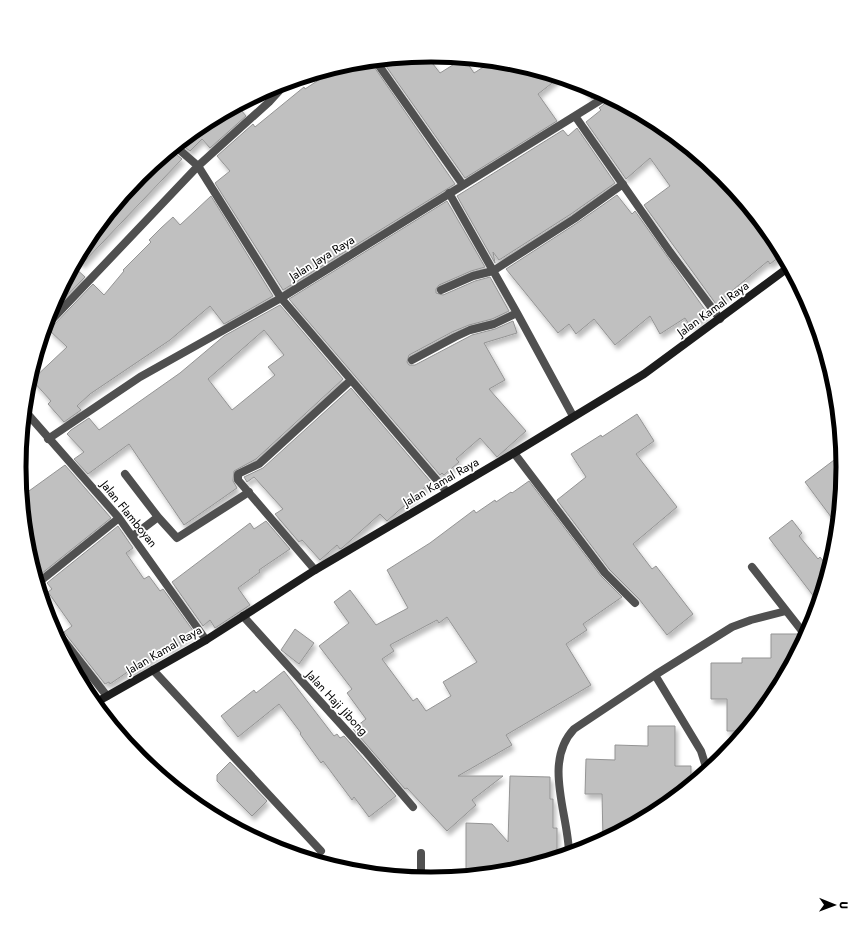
<svg xmlns="http://www.w3.org/2000/svg" width="862" height="933" font-family="Jost,sans-serif">
<defs>
<filter id="shadow"><feDropShadow dx="2.5" dy="4.5" stdDeviation="2" flood-color="#0004"/></filter>
</defs>
<rect width="100%" height="100%" fill="#fff"/>
<path fill="#c0c0c0" stroke="#949494" fill-rule="evenodd" filter="url(#shadow)" d="M 426,55 L 440,73 L 464,58 L 474,73 L 493,61 L 512,62 L 560,77 L 538,94 L 557,121 L 465,178 L 381,59 Z
M 370,61 L 455,184 L 283,290 L 215,183 L 230,171 L 217,156 L 253,124 L 255,127 L 304,87 L 305,89 L 340,66 L 351,62 Z
M 579,83 L 589,86 L 602,93 L 592,99 Z
M 612,98 L 660,124 L 722,175 L 762,223 L 783,254 L 770,264 L 768,261 L 716,304 L 644,205 L 670,186 L 650,158 L 626,179 L 586,122 L 601,110 L 599,108 Z
M 237,105 L 246,116 L 210,148 L 202,139 L 190,151 L 179,143 L 202,124 Z
M 577,128 L 615,183 L 571,214 L 499,260 L 493,252 L 495,263 L 457,196 L 563,130 L 568,136 Z
M 171,150 L 182,159 L 82,264 L 77,259 L 89,237 L 140,175 Z
M 617,195 L 632,214 L 635,211 L 708,314 L 690,326 L 685,318 L 660,334 L 650,316 L 615,345 L 594,319 L 576,334 L 569,324 L 558,333 L 506,269 L 577,223 Z
M 211,196 L 273,296 L 224,324 L 210,306 L 170,340 L 90,394 L 77,406 L 81,410 L 64,422 L 48,404 L 51,401 L 32,380 L 67,347 L 49,330 L 93,284 L 104,295 L 124,271 L 123,270 L 151,242 L 149,240 L 161,228 L 173,217 L 180,225 Z
M 447,201 L 485,267 L 471,271 L 439,285 L 436,289 L 436,293 L 443,295 L 475,281 L 490,277 L 509,311 L 492,319 L 469,325 L 452,332 L 409,355 L 407,362 L 409,365 L 415,365 L 472,335 L 495,329 L 513,321 L 517,333 L 484,343 L 505,380 L 489,389 L 526,431 L 497,457 L 480,438 L 456,459 L 459,462 L 444,475 L 442,473 L 440,475 L 289,299 Z
M 73,266 L 85,277 L 48,315 L 50,309 Z
M 280,305 L 343,379 L 256,459 L 234,471 L 233,481 L 237,488 L 184,525 L 129,444 L 88,474 L 74,459 L 84,452 L 67,434 L 71,430 L 89,418 L 99,430 L 180,373 L 224,336 ZM 264,330 L 284,355 L 268,367 L 275,375 L 232,410 L 208,379 Z
M 351,388 L 431,482 L 387,521 L 380,514 L 342,548 L 340,549 L 337,545 L 320,560 L 302,540 L 299,542 L 275,514 L 283,509 L 254,477 L 247,482 L 244,477 L 263,468 Z
M 637,414 L 654,441 L 636,454 L 677,507 L 633,544 L 652,569 L 656,566 L 693,614 L 667,635 L 639,599 L 609,569 L 557,500 L 586,477 L 571,454 L 601,435 L 602,437 Z
M 842,454 L 843,467 L 837,525 L 805,482 Z
M 65,465 L 111,518 L 41,574 L 31,560 L 27,547 L 22,496 Z
M 529,481 L 601,576 L 622,597 L 583,624 L 587,630 L 566,644 L 591,685 L 506,735 L 512,745 L 458,776 L 503,776 L 472,800 L 476,805 L 447,831 L 407,788 L 405,789 L 353,729 L 366,719 L 347,693 L 352,689 L 319,646 L 349,623 L 334,602 L 350,590 L 376,625 L 408,608 L 387,570 L 430,543 L 474,510 L 476,513 L 495,500 L 496,502 L 511,492 L 512,493 ZM 447,617 L 477,662 L 443,682 L 451,696 L 426,711 L 417,698 L 413,701 L 382,659 L 394,651 L 390,645 L 437,620 L 439,623 Z
M 792,520 L 802,533 L 799,536 L 818,559 L 820,557 L 829,568 L 818,602 L 769,538 Z
M 266,521 L 290,549 L 259,570 L 260,572 L 238,588 L 250,605 L 215,628 L 210,620 L 203,626 L 172,582 L 250,523 L 254,529 Z
M 118,526 L 133,548 L 126,553 L 144,579 L 149,576 L 160,591 L 163,589 L 194,632 L 169,650 L 167,648 L 131,674 L 129,671 L 110,684 L 109,682 L 105,684 L 64,632 L 72,626 L 48,592 L 52,589 L 47,583 Z
M 295,629 L 314,643 L 299,664 L 281,650 Z
M 771,634 L 798,634 L 803,640 L 773,696 L 744,731 L 727,731 L 727,699 L 711,699 L 711,663 L 742,663 L 742,658 L 771,658 Z
M 64,650 L 95,690 L 88,695 Z
M 284,671 L 334,736 L 337,734 L 340,738 L 344,736 L 396,796 L 369,817 L 354,797 L 352,800 L 323,761 L 321,763 L 300,734 L 301,733 L 279,704 L 238,737 L 221,716 L 254,690 L 256,693 Z
M 648,726 L 675,726 L 675,766 L 691,766 L 691,783 L 660,809 L 603,839 L 602,794 L 585,794 L 586,759 L 615,760 L 615,745 L 648,746 Z
M 230,762 L 267,801 L 252,816 L 217,781 L 217,775 Z
M 510,776 L 550,777 L 550,799 L 553,799 L 553,828 L 557,828 L 557,857 L 511,871 L 466,875 L 466,823 L 492,824 L 508,842 Z"/>
<g fill="none" stroke-linecap="round" stroke-linejoin="round">
<path stroke="#505050" stroke-width="8" d="M 375,60 L 463,185
M 575,116 L 670,252 L 720,319
M 175,146 L 198,166 L 269,102 L 288,81
M 449,193 L 517,313 L 573,416
M 441,290 L 473,276 L 493,271 L 574,219 L 623,184
M 44,328 L 198,166 L 281,298 L 447,492
M 412,360 L 455,337 L 470,330 L 494,324 L 517,313
M 25,411 L 119,518 L 206,640
M 48,439 L 140,377 L 281,298 L 607,96
M 514,453 L 605,573 L 635,603
M 125,474 L 158,517
M 133,536 L 158,517 L 177,538 L 249,492
M 752,567 L 806,636
M 315,570 L 238,480 L 238,474 L 259,464 L 350,381
M 38,583 L 119,518
M 243,616 L 365,751 L 413,807
M 50,623 L 107,696
M 153,670 L 321,851
M 655,675 L 701,751 L 707,770
M 421,853 L 421,878
M 569,853 C 568,813 543,762 574,729 L 655,675 L 732,627 L 751,620 L 786,611"/>
<path stroke="#1d1d1d" stroke-width="8" d="M 95,703 L 206,640 L 315,570 L 514,453 L 644,374 L 789,267"/>
</g>
<g text-anchor="middle" stroke-width="3.5" stroke-linejoin="round" paint-order="stroke">
<g font-size="12" fill="#000" stroke="#fff">
<text transform="translate(322 258) rotate(-32)" y="4">Jalan Jaya Raya</text>
<text transform="translate(713 309) rotate(-36)" y="4">Jalan Kamal Raya</text>
<text transform="translate(441 482) rotate(-30)" y="4">Jalan Kamal Raya</text>
<text transform="translate(129 514) rotate(51)" y="4">Jalan Flamboyan</text>
<text transform="translate(164 650) rotate(-30)" y="4">Jalan Kamal Raya</text>
<text transform="translate(337 703) rotate(47)" y="4">Jalan Haji Jibong</text>
</g>
</g>
<path d="M0 0H862V933H0ZM26 467a405 405 0 1 1 810 0a405 405 0 1 1-810 0Z" fill="#fff" fill-rule="evenodd"/>
<path fill="none" stroke="#000" stroke-width="5" d="M26 467a405 405 0 1 1 810 0a405 405 0 1 1-810 0Z"/>
<g transform="translate(834 905) rotate(91)" stroke="#ffffff" stroke-width="3" paint-order="stroke">
<path d="M0-3L7 15L0 10L-7 15Z" fill="#000000"/>
<text y="-6" font-size="11" font-weight="bold" text-anchor="middle" fill="#000000">U</text>
</g>
</svg>
